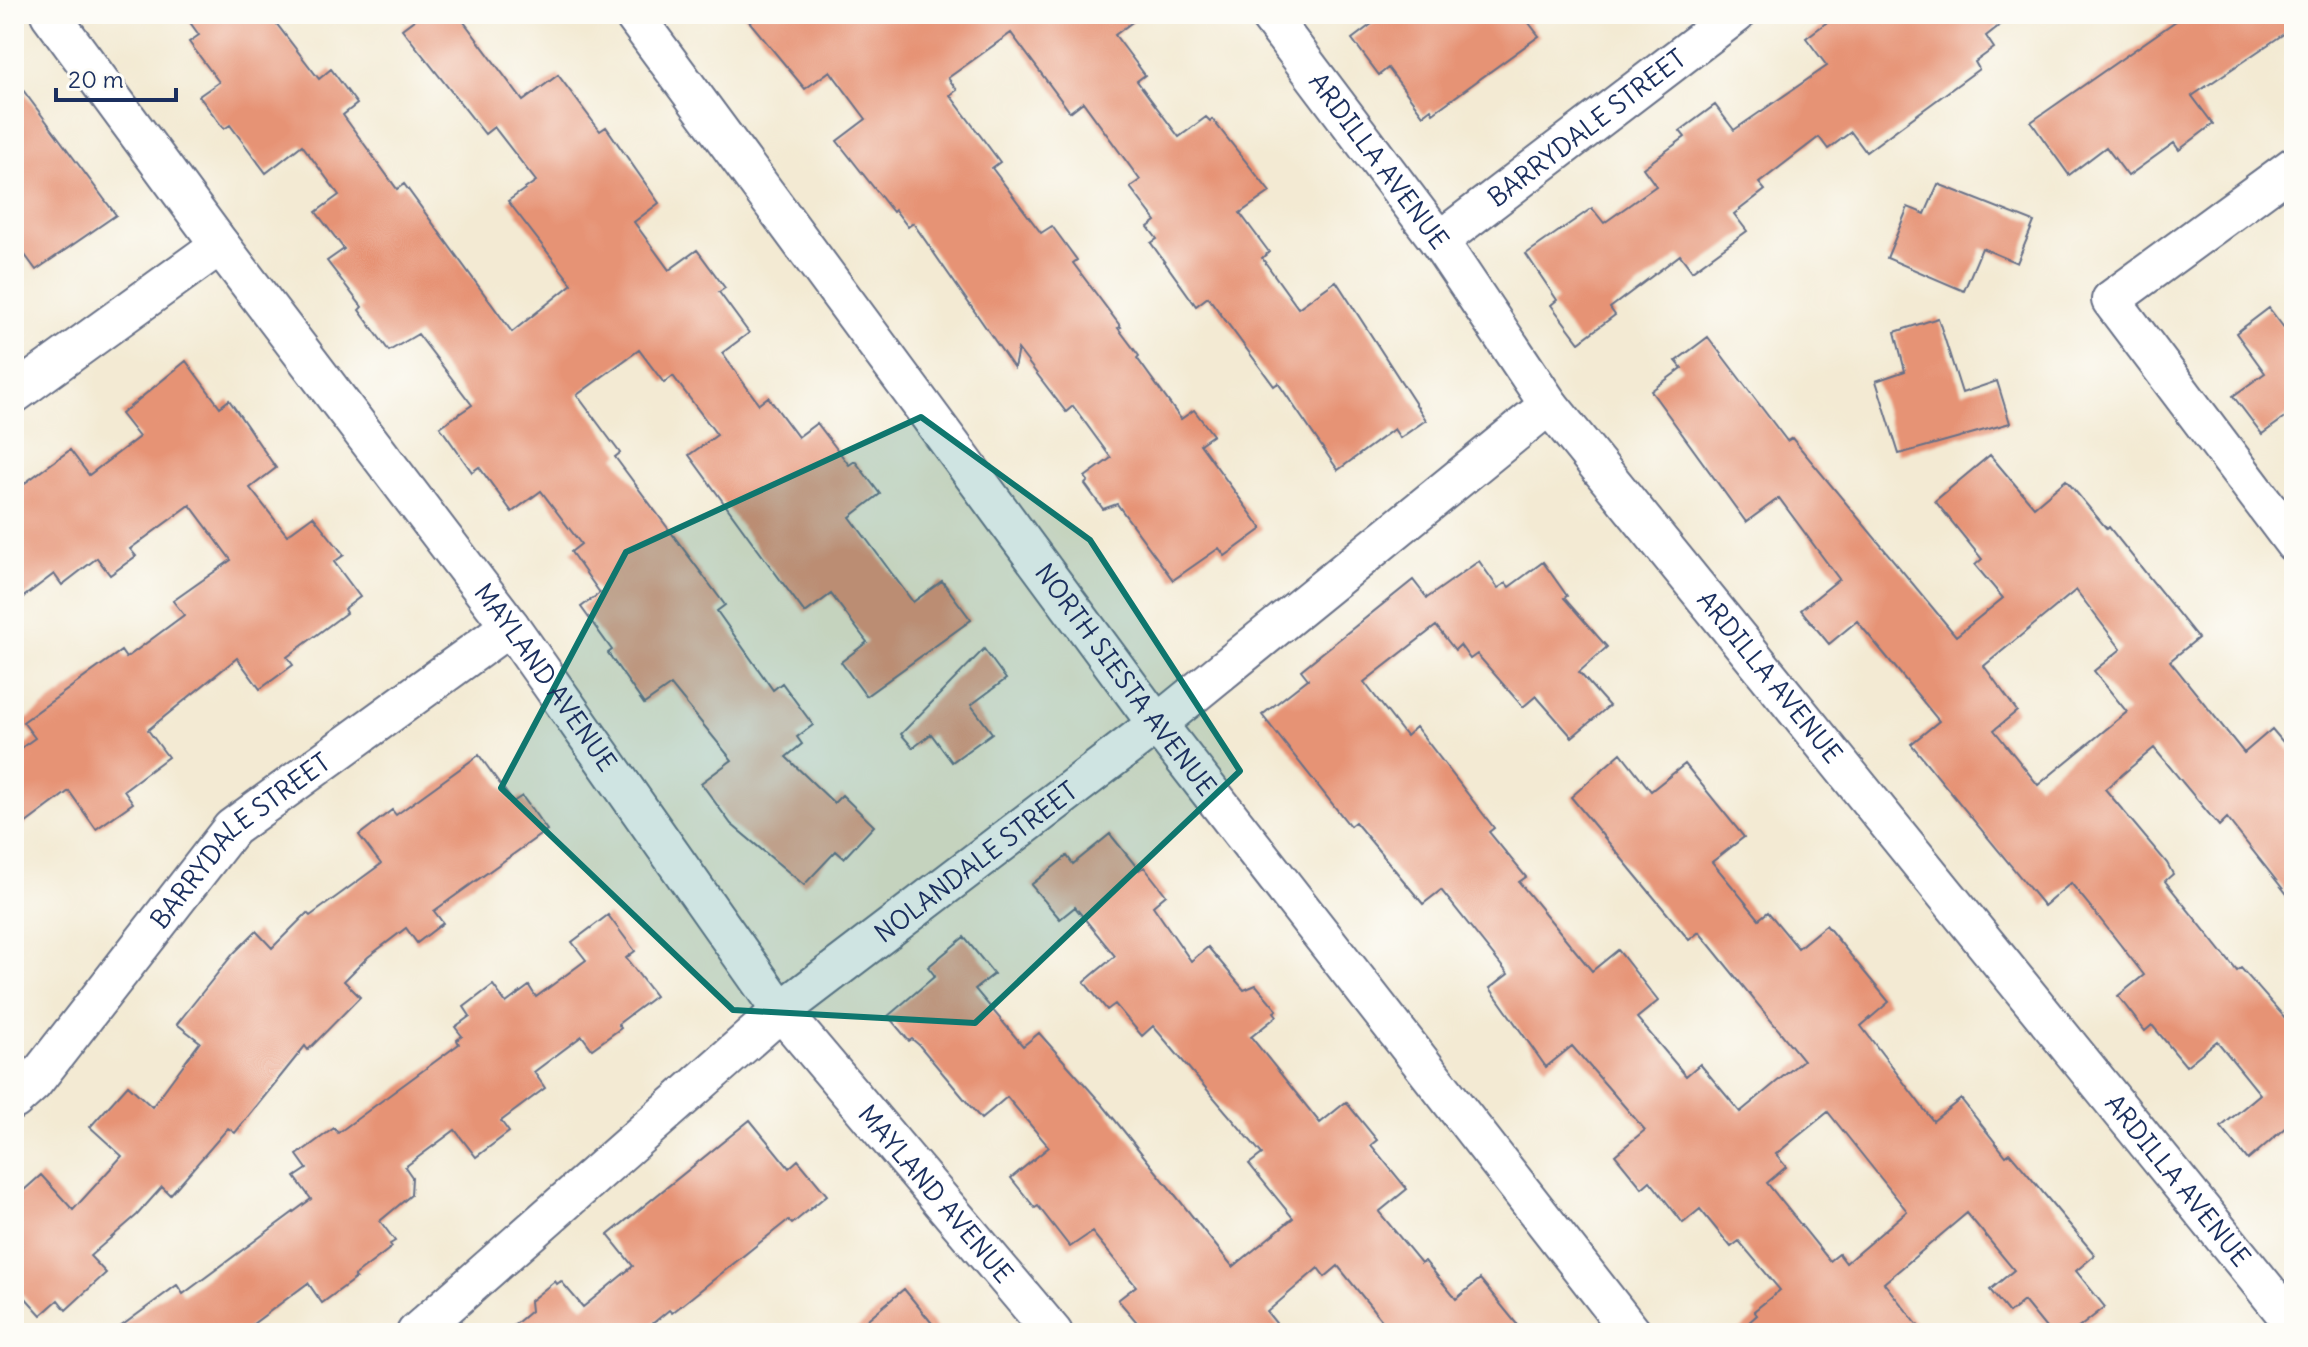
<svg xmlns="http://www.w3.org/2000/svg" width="2308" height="1347" font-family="Delius,sans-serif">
<rect width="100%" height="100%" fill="#fdfcf7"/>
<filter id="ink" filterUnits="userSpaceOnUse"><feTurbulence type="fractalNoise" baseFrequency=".0125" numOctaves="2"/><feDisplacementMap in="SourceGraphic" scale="16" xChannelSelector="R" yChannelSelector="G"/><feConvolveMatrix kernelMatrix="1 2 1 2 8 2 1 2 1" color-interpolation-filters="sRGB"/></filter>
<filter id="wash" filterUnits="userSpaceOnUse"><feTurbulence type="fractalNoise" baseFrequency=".006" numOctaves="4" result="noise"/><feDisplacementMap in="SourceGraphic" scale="32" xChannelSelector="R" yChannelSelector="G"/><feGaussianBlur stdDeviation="1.8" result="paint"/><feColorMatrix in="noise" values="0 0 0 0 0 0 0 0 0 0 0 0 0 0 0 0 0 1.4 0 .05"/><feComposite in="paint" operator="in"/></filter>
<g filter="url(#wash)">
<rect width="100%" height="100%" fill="#f3ead3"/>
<g id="blocks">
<path fill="#e69374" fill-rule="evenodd" d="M 184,14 L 269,14 L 319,79 L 331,69 L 357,104 L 343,115 L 397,189 L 404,184 L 512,332 L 572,284 L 508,201 L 536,181 L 494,127 L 485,134 L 402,29 L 422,14 L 458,14 L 523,101 L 558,75 L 600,131 L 606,127 L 659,203 L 634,222 L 669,270 L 697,250 L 725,288 L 719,292 L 749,333 L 722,353 L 759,404 L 768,397 L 798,437 L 817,423 L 849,465 L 855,461 L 880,494 L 850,517 L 913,602 L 942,581 L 971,620 L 866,696 L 841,662 L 867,642 L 831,594 L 805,613 L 756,547 L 689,455 L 717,435 L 673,376 L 664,383 L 639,350 L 577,395 L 620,453 L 615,457 L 725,605 L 717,611 L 773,690 L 782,683 L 813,725 L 797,737 L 802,744 L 786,757 L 834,803 L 842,795 L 874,826 L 844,858 L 836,851 L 804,885 L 731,824 L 701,783 L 732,760 L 671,685 L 644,704 L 608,653 L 612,650 L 581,607 L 600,593 L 571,552 L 581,544 L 541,491 L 512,512 L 479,467 L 472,472 L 440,427 L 472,405 L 418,334 L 389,351 L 359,310 L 362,307 L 327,261 L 344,249 L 316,212 L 339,195 L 302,145 L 266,173 L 230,125 L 224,129 L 199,96 L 219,82 L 189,42 L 199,35 Z
M 743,14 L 1143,14 L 1115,35 L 1145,75 L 1137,81 L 1179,137 L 1206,117 L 1210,121 L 1212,119 L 1270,192 L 1240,213 L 1269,252 L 1262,258 L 1298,308 L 1336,281 L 1426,420 L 1400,438 L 1394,429 L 1338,470 L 1278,383 L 1274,386 L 1208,297 L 1196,306 L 1151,243 L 1157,239 L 1148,227 L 1156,221 L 1130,187 L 1140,180 L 1083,102 L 1070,112 L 1011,33 L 948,78 L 957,90 L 950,95 L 1000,162 L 992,168 L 1041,233 L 1052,226 L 1077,260 L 1073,263 L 1121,327 L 1118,328 L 1139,356 L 1137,358 L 1181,419 L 1194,410 L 1213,435 L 1200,444 L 1262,529 L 1225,556 L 1219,548 L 1173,580 L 1117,504 L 1103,509 L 1085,484 L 1088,481 L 1085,477 L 1111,458 L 1073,406 L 1066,412 L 1018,349 L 1014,368 L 913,223 L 908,227 L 895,210 L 893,212 L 837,141 L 866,119 L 830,71 L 805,89 Z
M 1385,14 L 1522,14 L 1539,36 L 1433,113 L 1431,109 L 1423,115 L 1388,68 L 1379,75 L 1352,39 Z
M 1838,14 L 2014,14 L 1986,36 L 1994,48 L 1975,62 L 1979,69 L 1866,152 L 1851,132 L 1828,149 L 1819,137 L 1759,183 L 1765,190 L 1734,214 L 1747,231 L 1692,271 L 1680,255 L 1610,308 L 1615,315 L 1579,342 L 1551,305 L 1557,300 L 1526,254 L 1592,208 L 1604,223 L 1656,186 L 1643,168 L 1685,137 L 1680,131 L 1715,105 L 1734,130 L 1827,66 L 1806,38 Z
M 2186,14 L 2294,14 L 2294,27 L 2192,96 L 2213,124 L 2179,150 L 2174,143 L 2128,176 L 2106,147 L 2069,175 L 2031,122 Z
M 14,78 L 116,215 L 36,270 L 14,240 Z
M 1938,184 L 2034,222 L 2017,263 L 1982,248 L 1964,291 L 1887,258 L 1908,207 L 1925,214 Z
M 2269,308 L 2294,341 L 2294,411 L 2262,434 L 2233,396 L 2265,373 L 2236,333 Z
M 1938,318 L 1962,393 L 1997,381 L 2010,423 L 1899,454 L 1876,381 L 1905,371 L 1895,332 Z
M 1708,337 L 1787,441 L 1792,438 L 1956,636 L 2003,598 L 1975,565 L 1982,559 L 1935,501 L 1990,455 L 2034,507 L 2066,480 L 2107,529 L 2109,527 L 2198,638 L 2170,661 L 2244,753 L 2272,729 L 2294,755 L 2294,903 L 2227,818 L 2219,826 L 2154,748 L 2105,789 L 2167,863 L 2173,874 L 2165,881 L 2237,971 L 2241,968 L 2294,1028 L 2294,1137 L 2286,1127 L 2248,1160 L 2221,1127 L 2260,1094 L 2217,1041 L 2186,1066 L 2152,1025 L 2145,1031 L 2118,996 L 2144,975 L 2097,915 L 2071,883 L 2044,906 L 1911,744 L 1939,721 L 1886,656 L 1857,621 L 1829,644 L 1801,610 L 1839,579 L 1779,498 L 1746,522 L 1651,391 L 1682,368 L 1676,361 ZM 2076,590 L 2121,649 L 2094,671 L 2127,712 L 2038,785 L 1994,730 L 2017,711 L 1984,666 Z
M 186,361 L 220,407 L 229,400 L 276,468 L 250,488 L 287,535 L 313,516 L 344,555 L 334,562 L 360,597 L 344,609 L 346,613 L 287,657 L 293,665 L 260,689 L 237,658 L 148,730 L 168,757 L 124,790 L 133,803 L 96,829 L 69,791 L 14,832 L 14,753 L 35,738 L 23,722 L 121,651 L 126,658 L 184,615 L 173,601 L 231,560 L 190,505 L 130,549 L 136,556 L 110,575 L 97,558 L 62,585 L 54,574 L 14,604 L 14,491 L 70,450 L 89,475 L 139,437 L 121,414 Z
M 1479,561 L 1498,588 L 1506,583 L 1509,587 L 1543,562 L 1567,596 L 1564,598 L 1607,647 L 1579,672 L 1609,706 L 1572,737 L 1536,696 L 1523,707 L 1477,654 L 1470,659 L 1460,645 L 1455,650 L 1436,626 L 1364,682 L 1406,736 L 1416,727 L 1494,828 L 1489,832 L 1526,877 L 1519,882 L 1592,971 L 1618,950 L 1658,1001 L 1637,1018 L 1686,1076 L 1700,1064 L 1740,1112 L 1803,1060 L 1699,932 L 1689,940 L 1571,797 L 1621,753 L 1651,791 L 1685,764 L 1744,837 L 1712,862 L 1759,919 L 1768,912 L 1798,948 L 1826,925 L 1889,1002 L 1861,1026 L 1933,1121 L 1961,1099 L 2006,1156 L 2010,1153 L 2095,1255 L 2076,1271 L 2105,1307 L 2072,1333 L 2050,1333 L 2024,1301 L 2009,1313 L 1990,1290 L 2014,1270 L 1967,1213 L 1884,1283 L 1924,1333 L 1737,1333 L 1757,1315 L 1754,1311 L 1780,1290 L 1739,1241 L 1731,1247 L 1700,1209 L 1683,1223 L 1650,1181 L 1642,1188 L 1615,1155 L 1645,1130 L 1572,1046 L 1546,1067 L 1490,988 L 1508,974 L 1441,890 L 1423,904 L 1355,822 L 1350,826 L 1262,715 L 1308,679 L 1301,670 L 1413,580 L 1427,598 ZM 1828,1112 L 1907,1211 L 1846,1263 L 1839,1254 L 1830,1261 L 1767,1183 L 1786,1167 L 1776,1154 Z
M 984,649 L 1006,679 L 971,705 L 992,733 L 952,762 L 931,734 L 913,748 L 901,734 Z
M 479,755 L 513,802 L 522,796 L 547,830 L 434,911 L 443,923 L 417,943 L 406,928 L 368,957 L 344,981 L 360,997 L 308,1050 L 305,1046 L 235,1133 L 228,1128 L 170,1195 L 162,1187 L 137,1215 L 90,1256 L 106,1273 L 66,1310 L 58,1300 L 41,1315 L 14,1285 L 14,1199 L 41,1175 L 73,1210 L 122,1156 L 90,1127 L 128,1085 L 152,1107 L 200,1042 L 177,1024 L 233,954 L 256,931 L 272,948 L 307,913 L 310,916 L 381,864 L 359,835 L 392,810 L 396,815 Z
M 1110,834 L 1139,870 L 1144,867 L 1166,895 L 1153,906 L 1191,961 L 1208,947 L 1244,990 L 1256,985 L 1277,1010 L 1274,1012 L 1277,1016 L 1251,1037 L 1320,1123 L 1346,1102 L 1377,1140 L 1371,1145 L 1407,1189 L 1379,1212 L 1421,1263 L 1425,1261 L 1456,1299 L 1480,1279 L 1524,1333 L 1392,1333 L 1338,1266 L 1325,1277 L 1318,1268 L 1267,1312 L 1284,1333 L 1146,1333 L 1118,1300 L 1136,1286 L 1092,1232 L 1070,1247 L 1038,1206 L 1035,1208 L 1011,1178 L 1049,1147 L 1007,1097 L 981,1119 L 919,1045 L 912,1039 L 909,1041 L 888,1016 L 935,976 L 928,967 L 964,937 L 994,974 L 975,989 L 1023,1046 L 1039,1033 L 1102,1104 L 1233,1267 L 1293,1218 L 1249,1164 L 1262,1154 L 1153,1026 L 1142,1036 L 1115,1004 L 1107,1010 L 1084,982 L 1115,956 L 1075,907 L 1060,919 L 1031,885 L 1067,856 L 1073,864 Z
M 608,915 L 635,951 L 626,958 L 655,996 L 618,1024 L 621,1028 L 592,1049 L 582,1036 L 534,1072 L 545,1088 L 501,1121 L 509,1132 L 476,1157 L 455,1130 L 405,1167 L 412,1177 L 411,1195 L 380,1221 L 395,1241 L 390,1244 L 392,1247 L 354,1276 L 356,1278 L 322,1303 L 308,1283 L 241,1333 L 112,1333 L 177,1285 L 183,1294 L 311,1199 L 295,1177 L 307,1169 L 297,1155 L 334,1128 L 338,1133 L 459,1044 L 457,1040 L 462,1036 L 455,1027 L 470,1016 L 464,1007 L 493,985 L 506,1003 L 529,986 L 536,997 L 586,960 L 572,942 Z
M 750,1120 L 789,1168 L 798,1160 L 827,1195 L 792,1224 L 788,1220 L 672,1313 L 669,1310 L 641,1333 L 505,1333 L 531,1311 L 530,1301 L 555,1281 L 557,1284 L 561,1281 L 583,1307 L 633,1266 L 608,1235 Z
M 904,1289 L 940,1333 L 851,1333 Z"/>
</g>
</g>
<g filter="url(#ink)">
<use href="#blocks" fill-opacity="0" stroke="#677087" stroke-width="2"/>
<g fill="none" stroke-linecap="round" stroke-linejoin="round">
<defs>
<g id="street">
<path id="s1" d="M 50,14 L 220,245 L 510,626 L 781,1011 L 1053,1333"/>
<path id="s2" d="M 633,14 L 1157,724 L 1632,1333"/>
<path id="s3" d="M 1268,14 L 1439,241 L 1549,405 L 2294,1324"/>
<path d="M 2294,166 L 2111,300 L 2294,543"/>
<path id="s4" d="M 1439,241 L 1736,14"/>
<path d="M 14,394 L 220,245"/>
<path id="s5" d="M 14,1100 L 33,1083 L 232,828 L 510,626"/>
<path id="s6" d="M 416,1333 L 781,1011 L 1157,724 L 1549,405"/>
</g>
</defs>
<use href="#street" stroke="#677087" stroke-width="42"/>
<use href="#street" stroke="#fff" stroke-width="38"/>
</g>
</g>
<path fill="#0f766e" fill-opacity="0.2" stroke="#0f766e" stroke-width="6" stroke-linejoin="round" d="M 921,417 L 1090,540 L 1240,771 L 975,1023 L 733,1010 L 501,788 L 626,552 Z"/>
<g text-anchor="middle" stroke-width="6" stroke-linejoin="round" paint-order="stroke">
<g font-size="26" fill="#1b2f5e" stroke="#fdfcf7">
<text dy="9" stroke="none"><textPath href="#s4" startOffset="186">BARRYDALE STREET</textPath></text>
<text dy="9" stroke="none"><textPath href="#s3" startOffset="184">ARDILLA AVENUE</textPath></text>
<text dy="9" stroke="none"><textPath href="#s3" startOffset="832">ARDILLA AVENUE</textPath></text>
<text dy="9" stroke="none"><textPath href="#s1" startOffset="828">MAYLAND AVENUE</textPath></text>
<text dy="9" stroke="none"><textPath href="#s2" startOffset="828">NORTH SIESTA AVENUE</textPath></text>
<text dy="9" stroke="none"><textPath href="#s5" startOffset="346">BARRYDALE STREET</textPath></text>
<text dy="9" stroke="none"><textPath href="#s6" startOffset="732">NOLANDALE STREET</textPath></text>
<text dy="9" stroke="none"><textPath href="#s3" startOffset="1480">ARDILLA AVENUE</textPath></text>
<text dy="9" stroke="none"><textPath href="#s1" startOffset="1476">MAYLAND AVENUE</textPath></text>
</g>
</g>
<rect width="2308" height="1347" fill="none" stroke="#fdfcf7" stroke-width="48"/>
<path d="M56 88v12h120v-12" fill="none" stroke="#1b2f5e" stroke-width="4"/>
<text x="68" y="88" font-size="24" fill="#1b2f5e" stroke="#fdfcf7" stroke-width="6" paint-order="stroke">20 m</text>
</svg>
